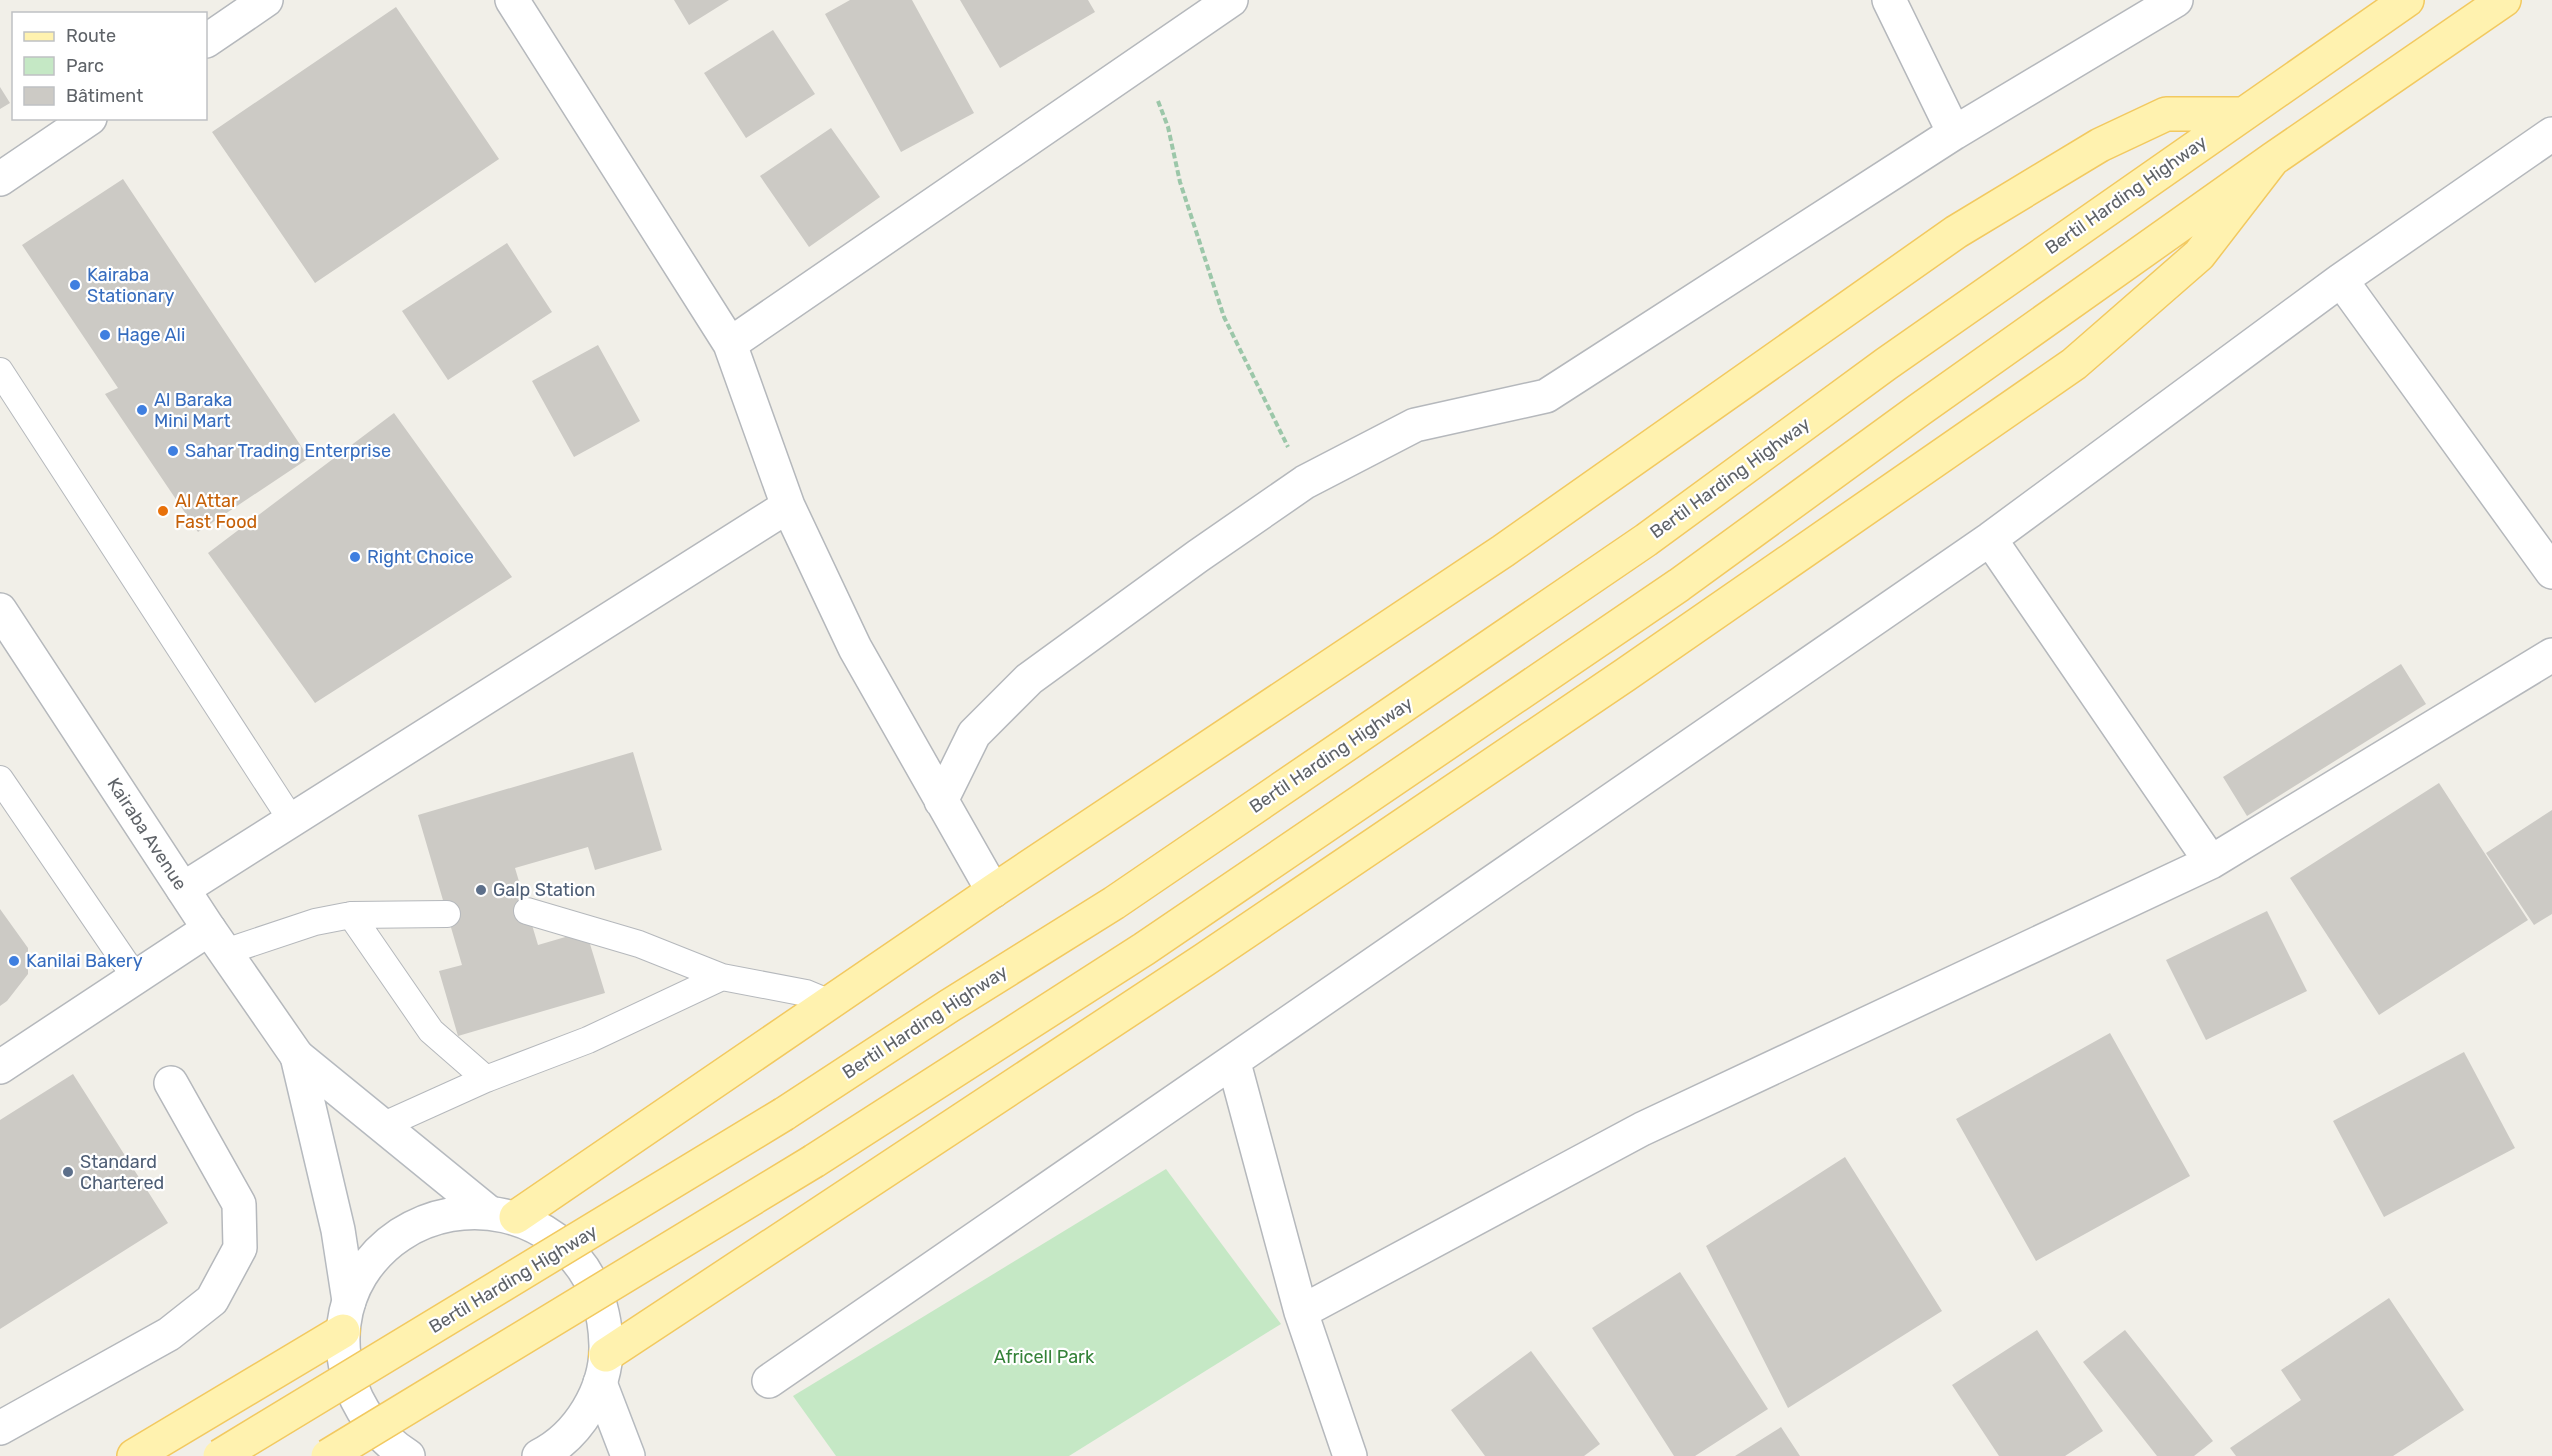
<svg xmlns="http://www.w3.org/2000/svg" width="2552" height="1456" font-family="Rubik,sans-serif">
<rect width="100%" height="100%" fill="#f1efe8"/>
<path fill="#c5e8c5" d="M 1166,1169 L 1281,1324 L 1069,1456 L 836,1456 L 793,1396 Z"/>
<path fill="#cccac5" d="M 674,0 L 729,0 L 689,25 Z
M 850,0 L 912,0 L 974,113 L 901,152 L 825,14 Z
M 960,0 L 1088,0 L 1095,12 L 1000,68 Z
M 396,7 L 499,159 L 315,283 L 212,132 Z
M 773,30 L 815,94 L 746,138 L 704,73 Z
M 0,87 L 10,103 L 0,109 Z
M 831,128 L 880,197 L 809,247 L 760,176 Z
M 123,179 L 309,458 L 198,532 L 105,394 L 118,388 L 22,245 Z
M 507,243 L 552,312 L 448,380 L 402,311 Z
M 598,345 L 640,421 L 574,457 L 532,381 Z
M 394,413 L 512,577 L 315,703 L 208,553 Z
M 2401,664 L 2426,704 L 2247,816 L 2223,777 Z
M 633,752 L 662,850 L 595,870 L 588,847 L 515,868 L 538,945 L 586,931 L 605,993 L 458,1036 L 439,971 L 462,965 L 418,815 Z
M 2439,783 L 2528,920 L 2379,1015 L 2290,878 Z
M 2552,810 L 2552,914 L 2534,925 L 2486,853 Z
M 0,909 L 28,948 L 28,974 L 7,1001 L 0,1006 Z
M 2267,911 L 2307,991 L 2206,1040 L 2166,960 Z
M 2110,1033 L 2190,1176 L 2036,1261 L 1956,1119 Z
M 2464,1052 L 2515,1148 L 2384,1217 L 2333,1121 Z
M 73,1074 L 168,1223 L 0,1329 L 0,1120 Z
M 1845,1157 L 1942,1311 L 1788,1408 L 1706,1246 Z
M 1680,1272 L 1768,1409 L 1695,1456 L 1674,1456 L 1592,1328 Z
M 2389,1298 L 2464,1410 L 2393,1456 L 2236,1456 L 2230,1448 L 2301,1400 L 2281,1370 Z
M 2037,1330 L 2103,1431 L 2065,1456 L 1999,1456 L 1952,1385 Z
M 2125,1330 L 2213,1441 L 2194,1456 L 2157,1456 L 2083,1362 Z
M 1531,1351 L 1600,1444 L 1584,1456 L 1485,1456 L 1451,1410 Z
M 1781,1427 L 1800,1456 L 1735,1456 Z"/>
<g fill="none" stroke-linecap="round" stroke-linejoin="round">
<defs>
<path id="service" d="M 0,371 L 292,821
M 0,779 L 135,977
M 527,911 L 639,944 L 722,977 L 806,993 L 830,1003
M 351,915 L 431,1031 L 486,1079
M 225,952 L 315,922 L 351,915 L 447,914
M 384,1125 L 486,1079 L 588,1040 L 722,977"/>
<path id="minor" d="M 512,0 L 730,344 L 788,506 L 855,648 L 993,891
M 1889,0 L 1954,133
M 206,41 L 266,0
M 0,179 L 90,118
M 2341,280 L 2552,572
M 730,344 L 1231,0
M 1990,539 L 2211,862
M 941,801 L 974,734 L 1029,679 L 1198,556 L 1305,482 L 1415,425 L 1546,396 L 1954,133 L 2176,0
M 183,889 L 788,506
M 1234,1063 L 1301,1312 L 1350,1456
M 0,1067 L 209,929
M 1301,1312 L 1642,1129 L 2211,862 L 2552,655
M 769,1381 L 1990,539 L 2341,280 L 2552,134
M 0,1428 L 169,1334 L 212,1300 L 240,1248 L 239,1204 L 171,1083"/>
<path id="tertiary" d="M 0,610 L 209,929 L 297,1056
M 408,1456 C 348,1419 323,1337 361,1275 C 403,1208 493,1193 555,1239 C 589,1265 605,1303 606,1345 C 607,1389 579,1436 539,1456"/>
<path id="secondary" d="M 297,1056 L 338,1230 L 349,1301
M 297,1056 L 487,1211
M 600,1383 L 628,1456"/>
<path id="primary" d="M 784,1114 L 949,1006 L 1114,903 L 1646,540 L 1886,364 L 2407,0
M 814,1161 L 1144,949 L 1679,585 L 1919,410 L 2273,159 L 2504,0
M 516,1217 L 993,891 L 1503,551 L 1956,232 L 2100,145 L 2166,114 L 2241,114
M 606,1355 L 1204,960 L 1625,675 L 2074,364 L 2199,255 L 2273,159
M 134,1456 L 343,1331"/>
</defs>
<use href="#service" stroke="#b5b8bc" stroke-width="28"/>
<use href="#minor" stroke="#b5b8bc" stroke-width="36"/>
<use href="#tertiary" stroke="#b5b8bc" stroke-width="36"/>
<use href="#secondary" stroke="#b6babf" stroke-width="36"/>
<use href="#primary" stroke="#f2c960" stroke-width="36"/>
<path stroke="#9cc7a9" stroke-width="4" stroke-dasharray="6 3" stroke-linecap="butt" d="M 1158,101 L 1168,127 L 1180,182 L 1224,317 L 1288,447"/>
<use href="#service" stroke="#fff" stroke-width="26"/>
<use href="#minor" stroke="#fff" stroke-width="33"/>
<use href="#tertiary" stroke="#fff" stroke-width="33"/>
<use href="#secondary" stroke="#fff" stroke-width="33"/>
<use href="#primary" stroke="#fff2af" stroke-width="33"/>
<defs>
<path id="primary-bridge" d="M 220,1456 L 784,1114
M 328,1456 L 814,1161"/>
</defs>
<use href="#primary-bridge" stroke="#f2c960" stroke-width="36" stroke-linecap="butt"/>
<use href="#primary-bridge" stroke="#fff2af" stroke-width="33"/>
</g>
<g fill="#3f7fe0" stroke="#fff" stroke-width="2">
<circle cx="75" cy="285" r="6"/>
<circle cx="105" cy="335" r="6"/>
<circle cx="142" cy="410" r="6"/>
<circle cx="173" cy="451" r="6"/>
<circle cx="355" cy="557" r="6"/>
<circle cx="14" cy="961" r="6"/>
</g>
<circle fill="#e8710a" stroke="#fff" stroke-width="2" cx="163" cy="511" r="6"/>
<g fill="#5c6f8a" stroke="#fff" stroke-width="2">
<circle cx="481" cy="890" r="6"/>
<circle cx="68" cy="1172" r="6"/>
</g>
<g text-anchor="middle" stroke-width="4.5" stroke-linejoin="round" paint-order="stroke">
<g font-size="18" fill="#5f6368" stroke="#fff">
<text transform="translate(2126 195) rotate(-35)" y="6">Bertil Harding Highway</text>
<text transform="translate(1730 478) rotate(-36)" y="6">Bertil Harding Highway</text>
<text transform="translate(1331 755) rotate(-34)" y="6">Bertil Harding Highway</text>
<text transform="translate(147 834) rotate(57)" y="6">Kairaba Avenue</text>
<text transform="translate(925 1022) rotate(-33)" y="6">Bertil Harding Highway</text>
<text transform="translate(513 1279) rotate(-31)" y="6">Bertil Harding Highway</text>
</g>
<g font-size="18" fill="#366cbe" stroke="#fff" text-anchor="start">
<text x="87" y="281">Kairaba<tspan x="87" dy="21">Stationary</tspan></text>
<text x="117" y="341">Hage Ali</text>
<text x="154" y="406">Al Baraka<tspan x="154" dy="21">Mini Mart</tspan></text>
<text x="185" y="457">Sahar Trading Enterprise</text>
<text x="367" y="563">Right Choice</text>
<text x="26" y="967">Kanilai Bakery</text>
</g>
<g font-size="18" fill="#c56008" stroke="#fff" text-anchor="start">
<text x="175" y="507">Al Attar<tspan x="175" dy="21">Fast Food</tspan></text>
</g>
<g font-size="18" fill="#4e5e75" stroke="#fff" text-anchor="start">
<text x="493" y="896">Galp Station</text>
<text x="80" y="1168">Standard<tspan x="80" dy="21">Chartered</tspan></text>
</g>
<g font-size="18" fill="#348238" stroke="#fff">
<text x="1044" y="1363">Africell Park</text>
</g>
</g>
<rect x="12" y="12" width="195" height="108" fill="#ffffff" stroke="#bfc1c3" stroke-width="1.5"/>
<rect x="24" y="32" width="30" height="9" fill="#fff2af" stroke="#bfc1c3" stroke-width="1.5"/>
<text x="66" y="42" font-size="18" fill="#5f6368">Route</text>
<rect x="24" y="57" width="30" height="18" fill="#c5e8c5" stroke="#bfc1c3" stroke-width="1.5"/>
<text x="66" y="72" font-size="18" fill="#5f6368">Parc</text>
<rect x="24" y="87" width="30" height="18" fill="#cccac5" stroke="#bfc1c3" stroke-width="1.5"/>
<text x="66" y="102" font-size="18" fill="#5f6368">Bâtiment</text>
</svg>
